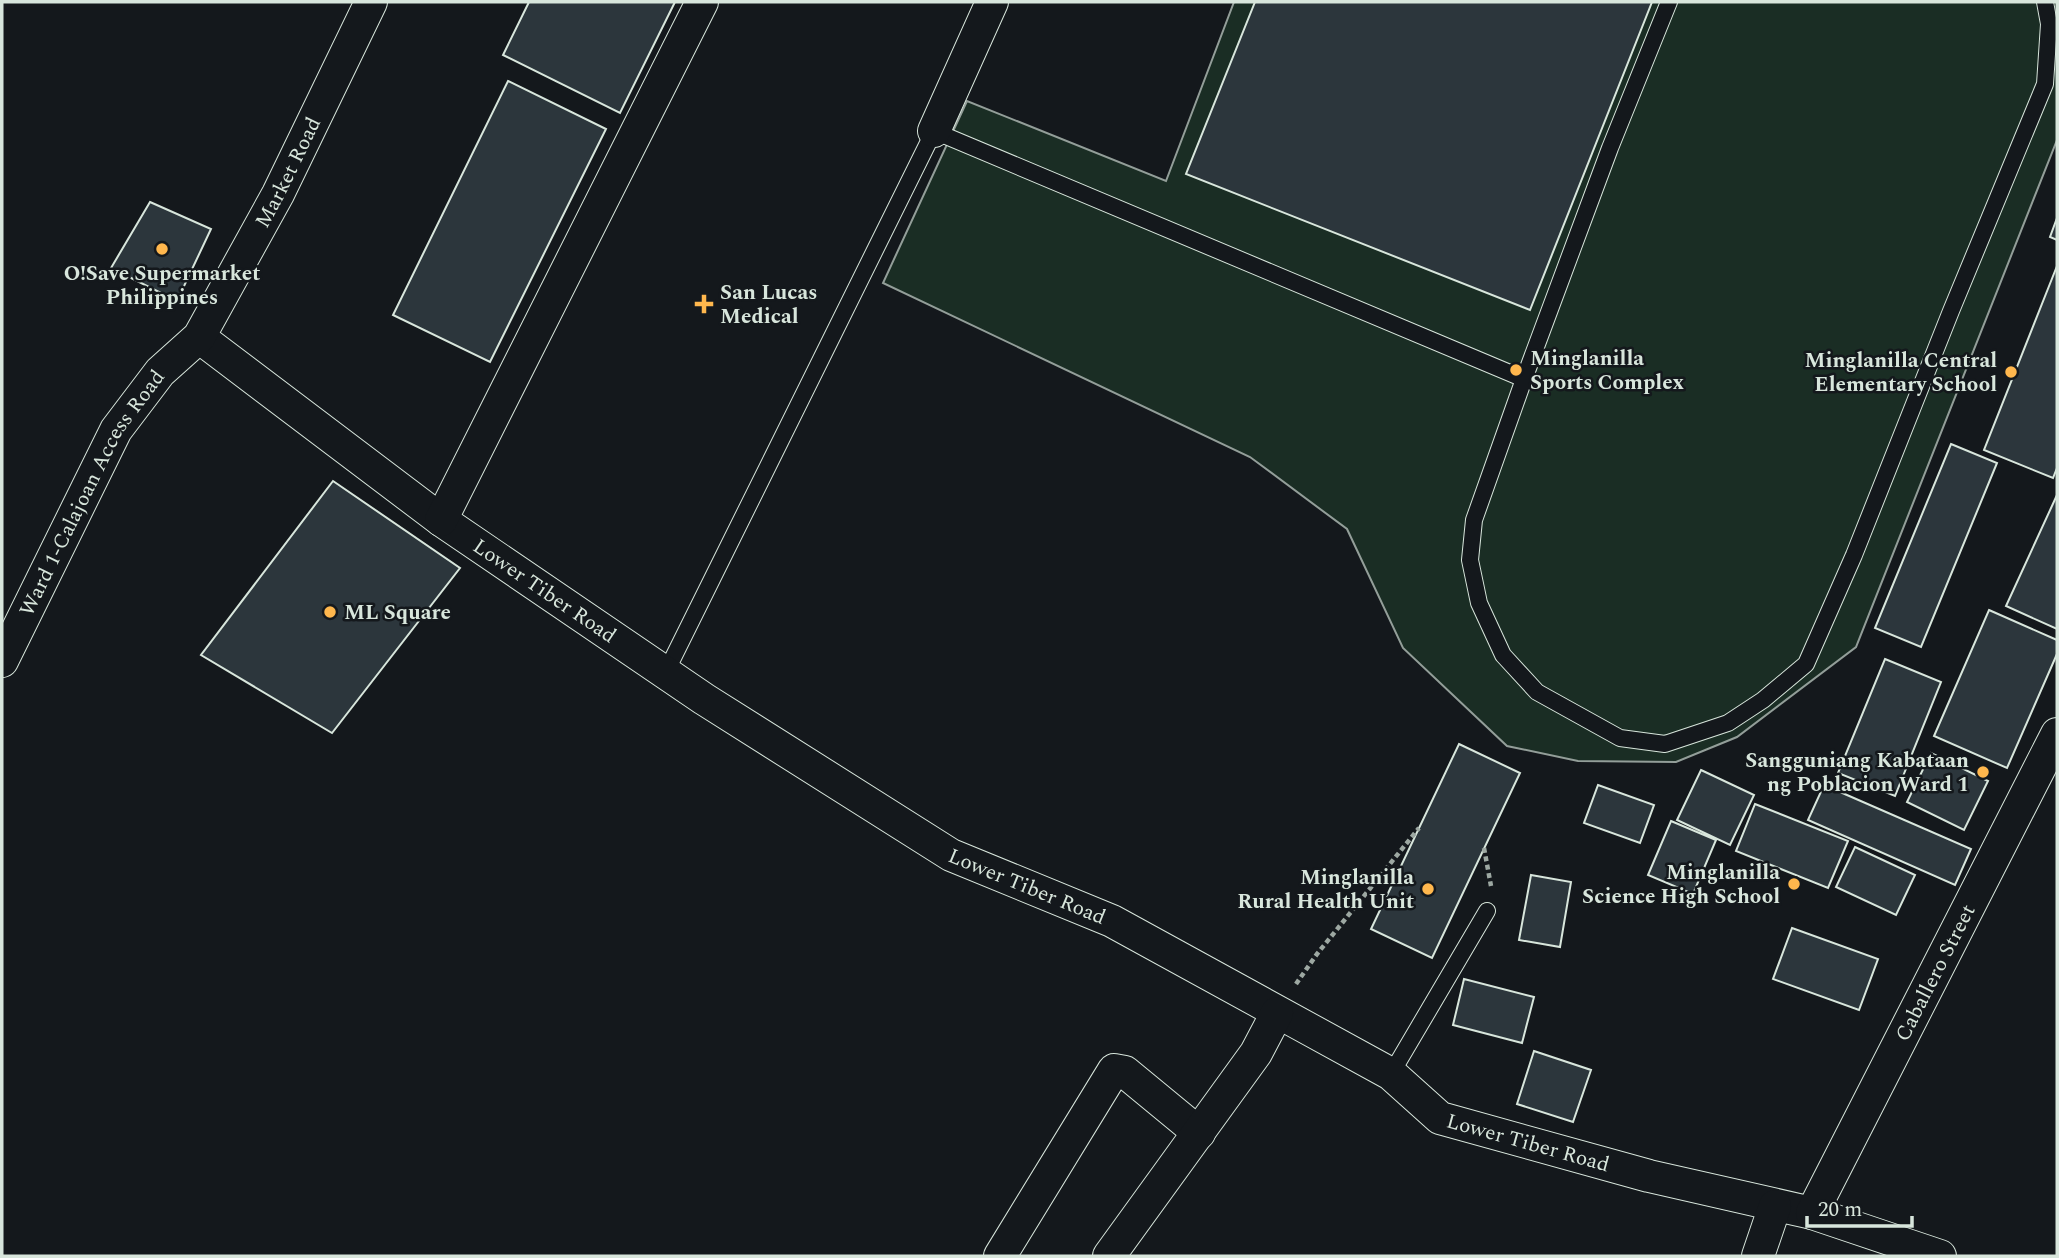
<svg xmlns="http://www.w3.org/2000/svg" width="2059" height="1258" font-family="Spectral,serif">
<rect width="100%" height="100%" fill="#14181c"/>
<path fill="#1a2d24" stroke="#939e99" stroke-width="2" d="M 1234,2 L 2057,2 L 2057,140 L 1856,647 L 1737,737 L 1676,762 L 1578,761 L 1507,746 L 1403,648 L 1347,529 L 1250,457 L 883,283 L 967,101 L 1166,181 Z"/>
<path fill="#2c363c" stroke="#d8e6dc" stroke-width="2" d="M 529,2 L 675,2 L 620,113 L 503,55 Z
M 1255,2 L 1652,2 L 1530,310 L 1186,174 Z
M 508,81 L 606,129 L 490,362 L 393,315 Z
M 150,202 L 211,229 L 177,301 L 111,268 Z
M 2057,218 L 2057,240 L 2050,237 Z
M 2057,266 L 2057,468 L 2053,478 L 1984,450 Z
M 1951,444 L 1997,463 L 1921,647 L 1875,628 Z
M 333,481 L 460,568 L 332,733 L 201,655 Z
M 2057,495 L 2057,629 L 2006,606 Z
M 1989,610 L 2057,640 L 2057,654 L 2007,768 L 1934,736 Z
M 1885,659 L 1941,682 L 1895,796 L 1838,773 Z
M 1459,744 L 1520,773 L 1432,958 L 1371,929 Z
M 1931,753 L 1988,781 L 1964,830 L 1907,802 Z
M 1701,770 L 1754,795 L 1730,845 L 1677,820 Z
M 1598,785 L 1654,805 L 1640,843 L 1584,823 Z
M 1824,785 L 1971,849 L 1955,885 L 1808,820 Z
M 1755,804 L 1848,841 L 1828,888 L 1736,851 Z
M 1671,821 L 1716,840 L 1693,894 L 1648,875 Z
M 1855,847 L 1915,875 L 1896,915 L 1836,887 Z
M 1531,875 L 1571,882 L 1560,947 L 1519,940 Z
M 1792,928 L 1878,959 L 1859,1010 L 1773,979 Z
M 1464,979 L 1534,997 L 1522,1043 L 1453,1025 Z
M 1534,1051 L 1591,1070 L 1573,1122 L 1517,1104 Z"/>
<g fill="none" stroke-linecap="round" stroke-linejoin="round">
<defs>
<path id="lane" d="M 1669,2 L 1610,148 L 1524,379 L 1474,520 L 1470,560 L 1479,603 L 1503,655 L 1537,692 L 1620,738 L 1665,744 L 1728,723 L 1763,700 L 1806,664 L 1854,555 L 1951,311 L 2045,84 L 2049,24 L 2045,2
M 666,672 L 934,131 L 1524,379
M 1391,1074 L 1487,911"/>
<g id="street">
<path d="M 934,131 L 992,2"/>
<path id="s1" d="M 199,337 L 441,520 L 704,699 L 951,855 L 1112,921 L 1391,1074 L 1440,1118 L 1649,1176 L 1812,1213 L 1940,1256"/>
<path d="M 441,520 L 702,2"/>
<path id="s2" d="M 2,661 L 116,430 L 160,372 L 199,337 L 278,194 L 371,2"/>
<path id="s3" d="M 1812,1213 L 2057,734"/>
<path d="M 1000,1256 L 1114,1070 L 1125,1072 L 1199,1133"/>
<path d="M 1109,1256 L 1256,1053 L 1277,1013"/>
<path d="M 1758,1256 L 1775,1206"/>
</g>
</defs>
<use href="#lane" stroke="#d8e6dc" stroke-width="18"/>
<use href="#street" stroke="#d8e6dc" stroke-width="34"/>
<path stroke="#9da8a2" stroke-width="4.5" stroke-dasharray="5 3.5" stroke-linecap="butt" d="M 1484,848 L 1491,886
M 1296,984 L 1317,954 L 1419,828"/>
<use href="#lane" stroke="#14181c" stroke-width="16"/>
<use href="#street" stroke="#14181c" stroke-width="32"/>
</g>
<g fill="#ffb74d" stroke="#14181c" stroke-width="2.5">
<circle cx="162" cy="249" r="7"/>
<path d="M700.5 293.5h7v7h7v7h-7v7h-7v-7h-7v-7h7z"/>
<circle cx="1516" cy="370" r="7"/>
<circle cx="2011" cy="372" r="7"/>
<circle cx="330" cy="612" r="7"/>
<circle cx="1983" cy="772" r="7"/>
<circle cx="1794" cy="884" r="7"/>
<circle cx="1428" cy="889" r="7"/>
</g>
<g text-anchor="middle" stroke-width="5" stroke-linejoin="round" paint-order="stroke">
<g font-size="21" fill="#d8e6dc" stroke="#14181c">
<text dy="7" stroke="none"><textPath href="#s2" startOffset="570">Market Road</textPath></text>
<text dy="7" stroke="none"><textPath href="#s2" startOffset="191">Ward 1-Calajoan Access Road</textPath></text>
<text dy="7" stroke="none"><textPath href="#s1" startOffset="429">Lower Tiber Road</textPath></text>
<text dy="7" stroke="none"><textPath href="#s1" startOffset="996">Lower Tiber Road</textPath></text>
<text dy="7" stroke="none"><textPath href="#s3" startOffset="270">Caballero Street</textPath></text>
<text dy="7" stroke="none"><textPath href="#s1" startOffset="1563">Lower Tiber Road</textPath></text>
</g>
<g font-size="21" font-weight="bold" fill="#d8e6dc" stroke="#14181c" text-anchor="end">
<text x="162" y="280" text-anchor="middle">O!Save Supermarket<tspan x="162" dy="24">Philippines</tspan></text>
<text x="720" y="299" text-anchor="start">San Lucas<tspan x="720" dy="24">Medical</tspan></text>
<text x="1530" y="365" text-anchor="start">Minglanilla<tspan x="1530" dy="24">Sports Complex</tspan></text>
<text x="1997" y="367">Minglanilla Central<tspan x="1997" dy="24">Elementary School</tspan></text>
<text x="344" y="619" text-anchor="start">ML Square</text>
<text x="1969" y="767">Sangguniang Kabataan<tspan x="1969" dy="24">ng Poblacion Ward 1</tspan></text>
<text x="1780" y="879">Minglanilla<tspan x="1780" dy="24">Science High School</tspan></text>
<text x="1414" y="884">Minglanilla<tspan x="1414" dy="24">Rural Health Unit</tspan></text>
</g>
</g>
<rect width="2059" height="1258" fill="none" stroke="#d8e6dc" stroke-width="7"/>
<path d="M1807 1216v10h105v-10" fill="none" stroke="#d8e6dc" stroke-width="3.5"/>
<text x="1818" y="1216" font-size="21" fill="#d8e6dc" stroke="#14181c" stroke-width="5" paint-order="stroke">20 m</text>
</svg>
